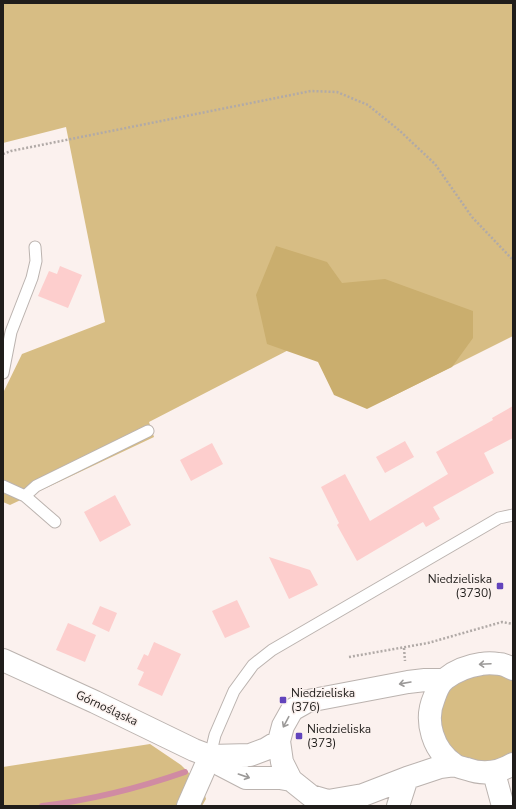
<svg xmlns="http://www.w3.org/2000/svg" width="516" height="809" font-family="'Nunito Sans',sans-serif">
<rect width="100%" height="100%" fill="#fbf1ee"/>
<path fill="#d7bd84" d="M 3,3 L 513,3 L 513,336 L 383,401 L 341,323 L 149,422 L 154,437 L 10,505 L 3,502 L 3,393 L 22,354 L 105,322 L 66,127 L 3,143 Z
M 486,669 L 513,680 L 513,753 L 504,759 L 488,763 L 458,756 L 447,746 L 440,732 L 439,702 L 446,688 Z
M 150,744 L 181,765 L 202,786 L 206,799 L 202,806 L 3,806 L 3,767 Z"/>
<path fill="#caae6e" d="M 276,246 L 327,262 L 342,283 L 385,279 L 473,311 L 473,338 L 452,367 L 367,409 L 334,395 L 318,362 L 267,344 L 256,295 Z"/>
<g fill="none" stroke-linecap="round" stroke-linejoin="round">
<path stroke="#d08ba3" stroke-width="6" d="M 42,806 C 91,800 139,788 185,772"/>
</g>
<path fill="#fdcecd" d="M 60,266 L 82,275 L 68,308 L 38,296 L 49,271 L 57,274 Z
M 513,406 L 513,438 L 484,453 L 494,473 L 433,507 L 440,519 L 426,527 L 423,522 L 357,561 L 337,525 L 339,523 L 321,487 L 345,474 L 370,521 L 448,474 L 436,452 L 493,420 L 492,418 Z
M 405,441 L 414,457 L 385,473 L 376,457 Z
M 212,443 L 223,464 L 191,481 L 180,460 Z
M 115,495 L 131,525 L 100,542 L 84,512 Z
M 269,557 L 310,570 L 318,585 L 289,599 Z
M 237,600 L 250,627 L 225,638 L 212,611 Z
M 100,606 L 117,613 L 109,632 L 92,624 Z
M 68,623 L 96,635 L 85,662 L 56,650 Z
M 154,642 L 181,654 L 162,696 L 138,685 L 144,672 L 137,669 L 144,654 L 148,656 Z"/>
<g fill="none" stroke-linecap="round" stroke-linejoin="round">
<defs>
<path id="service" d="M 3,373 L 11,332 L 32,278 L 36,261 L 35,247
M 3,486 L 25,496 L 55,522
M 25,496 L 36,486 L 148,431
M 210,756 L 215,735 L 234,691 L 253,665 L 272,650 L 499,518 L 513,515"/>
<path id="minor" d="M 188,806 L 210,756"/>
<path id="tertiary" d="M 3,660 L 95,702 L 194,750 L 210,756 L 221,765 L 246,778 L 280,778 L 291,780
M 513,669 C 509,667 504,664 499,664 C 493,663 486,663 481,664 C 467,666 455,671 445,679 C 440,683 436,692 434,698 C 424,721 433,751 455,765 C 458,767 463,768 467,769 C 483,775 498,773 513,764
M 444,680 L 425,680 L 408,682 L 308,701 L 292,710 L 283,726 L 279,741 L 282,762 L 291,780 L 311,796 L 328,801 L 363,795 L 407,778 L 440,767 L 455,765
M 210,756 L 250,755 L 266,749 L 279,741
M 494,773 L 503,806
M 398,806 L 407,778"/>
</defs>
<use href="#service" stroke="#bbb3af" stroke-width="13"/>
<use href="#minor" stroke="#bbb3af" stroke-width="24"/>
<use href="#tertiary" stroke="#bbb3af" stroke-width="24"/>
<path stroke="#b1aaa7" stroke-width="2.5" stroke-dasharray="2 2" stroke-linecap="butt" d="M 3,154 L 11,151 L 311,91 L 337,92 L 368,105 L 400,131 L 435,164 L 472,217 L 513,260
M 404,648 L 405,661
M 349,657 L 428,643 L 502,622 L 513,624"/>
<use href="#service" stroke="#fff" stroke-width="11"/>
<use href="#minor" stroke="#fff" stroke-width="22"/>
<use href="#tertiary" stroke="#fff" stroke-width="22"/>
</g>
<defs><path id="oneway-shaft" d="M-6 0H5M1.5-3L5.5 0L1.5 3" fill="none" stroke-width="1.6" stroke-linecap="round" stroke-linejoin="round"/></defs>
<g stroke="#9b9998">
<use href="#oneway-shaft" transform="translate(485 664) rotate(177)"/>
<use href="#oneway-shaft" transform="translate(405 683) rotate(170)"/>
<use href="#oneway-shaft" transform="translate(286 722) rotate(118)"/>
<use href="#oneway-shaft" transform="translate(244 776) rotate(19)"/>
</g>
<g fill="#6244bc" stroke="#fbf1ee" stroke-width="1.5">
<rect x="496" y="582" width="8" height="8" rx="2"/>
<rect x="279" y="696" width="8" height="8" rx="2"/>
<rect x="295" y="732" width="8" height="8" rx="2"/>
</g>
<g text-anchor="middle" stroke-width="3" stroke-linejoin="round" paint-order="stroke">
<g font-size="12" fill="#201d1b" stroke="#fbf1ee" text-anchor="start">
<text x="492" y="583" text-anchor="end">Niedzieliska<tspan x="492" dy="14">(3730)</tspan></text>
<text x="291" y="697">Niedzieliska<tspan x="291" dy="14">(376)</tspan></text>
<text x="307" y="733">Niedzieliska<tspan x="307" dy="14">(373)</tspan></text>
</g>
<g font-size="12" fill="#201d1b" stroke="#fbf1ee">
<text transform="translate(107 708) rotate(25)" y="4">Górnośląska</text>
</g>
</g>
<rect width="516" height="809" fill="none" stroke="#201d1b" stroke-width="8"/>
</svg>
